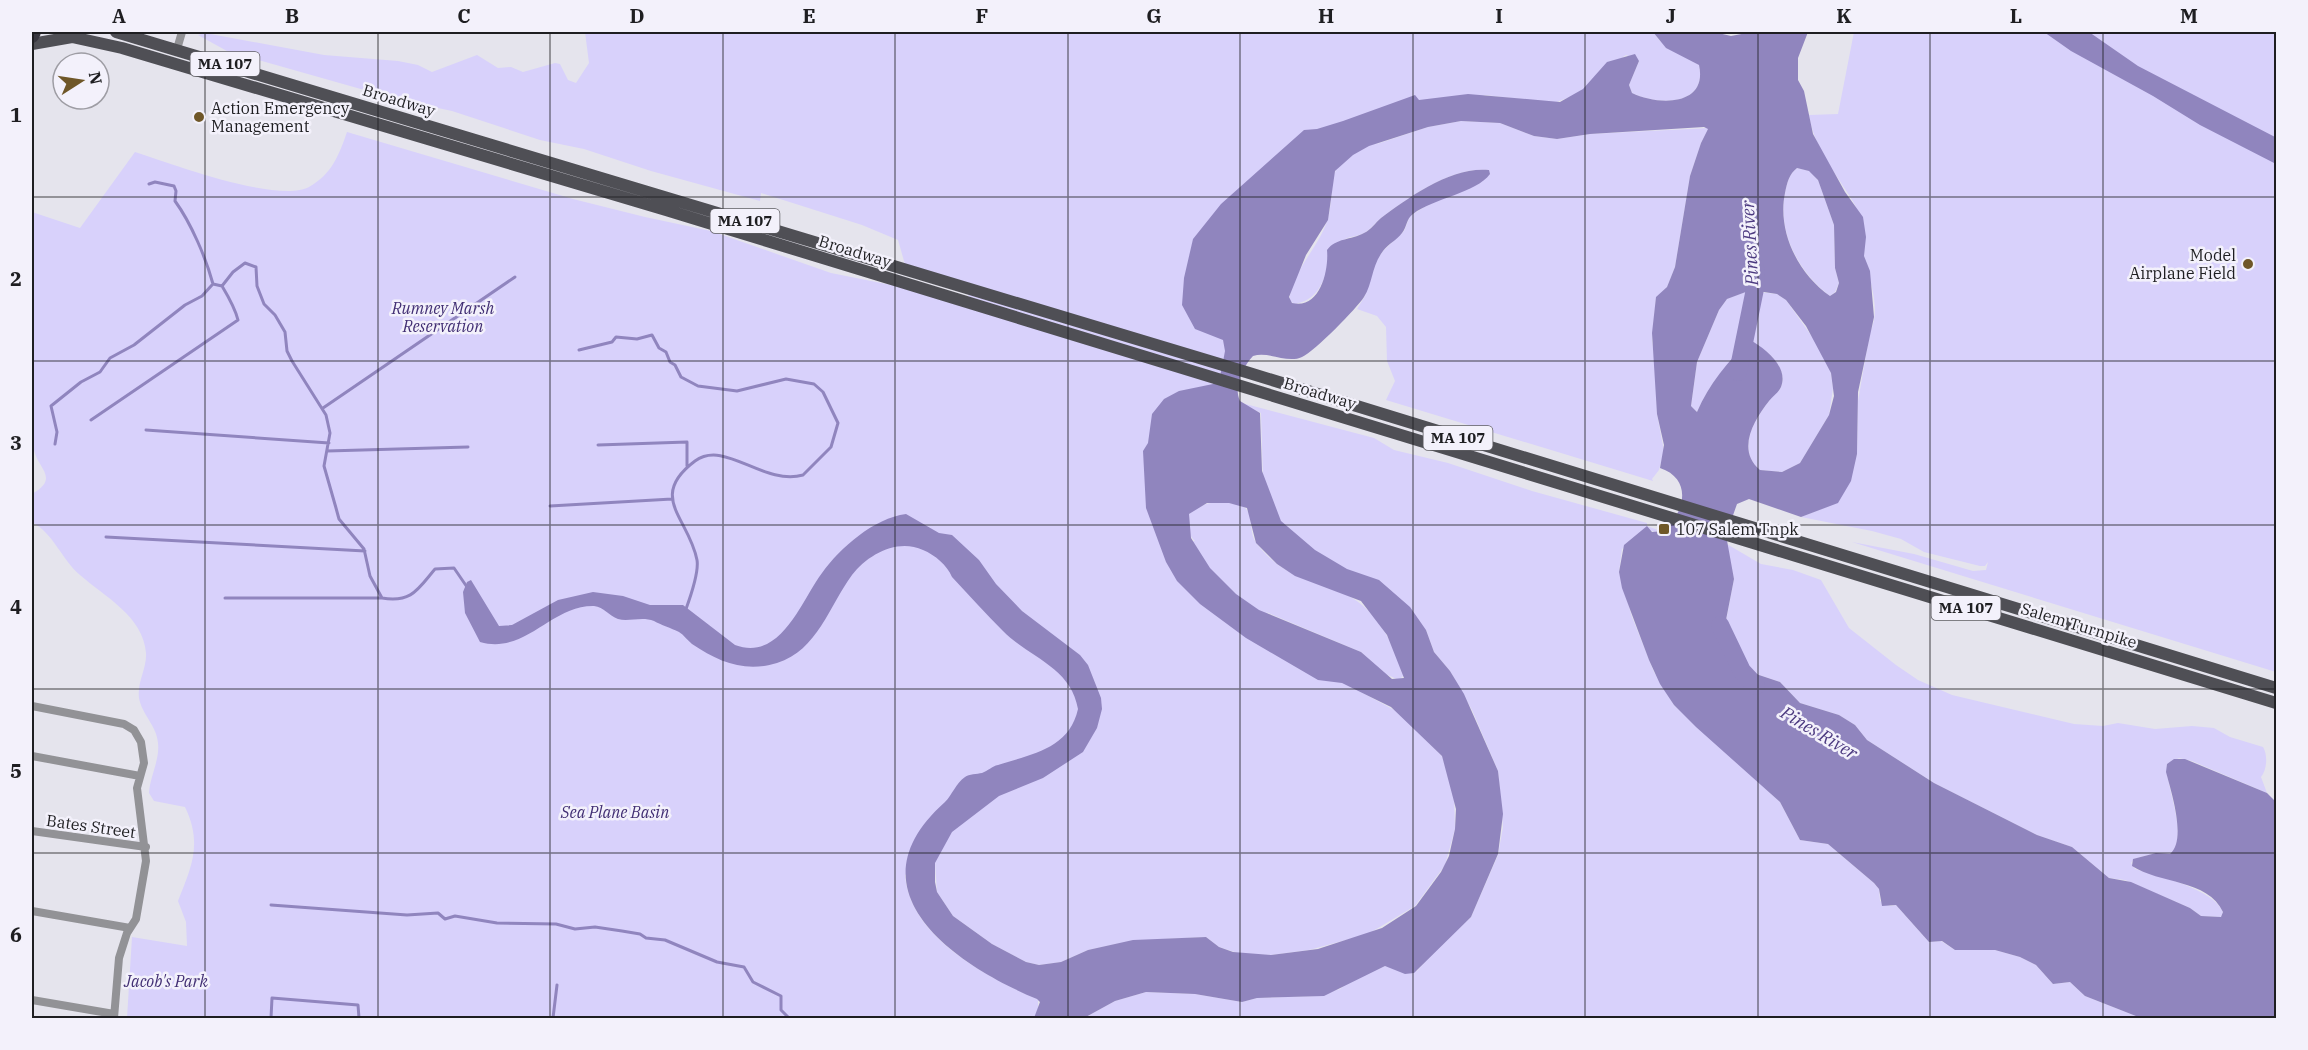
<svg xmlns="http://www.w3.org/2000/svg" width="2308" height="1050" font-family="'IBM Plex Serif',serif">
<rect width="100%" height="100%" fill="#e5e4ed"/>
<path fill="#d8d1fb" d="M 585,32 L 1653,32 L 1660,41 L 1699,65 C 1708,106 1659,106 1632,93 L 1629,85 L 1639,61 L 1626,55 L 1623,57 L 1603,98 L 1575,95 L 1554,103 L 1485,95 L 1374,145 L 1428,127 L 1461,121 L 1500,123 L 1534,136 L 1557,139 L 1590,134 L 1709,128 L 1701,143 L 1690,176 L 1675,267 L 1667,287 L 1656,298 L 1652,340 L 1656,370 L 1657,414 L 1664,451 L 1659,470 L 1652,479 L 1653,481 L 1386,400 L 1395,381 L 1387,361 L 1386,327 L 1377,316 L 1357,309 L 1365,296 L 1373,266 L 1383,251 L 1404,231 L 1410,216 L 1431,203 L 1462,190 L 1489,170 C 1452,166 1409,197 1381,218 C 1375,223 1370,230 1364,233 C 1357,237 1347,236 1343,241 C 1323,262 1329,298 1295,304 L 1289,301 C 1293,269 1318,249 1327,221 C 1332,207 1331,189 1334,174 L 1337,168 L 1313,178 L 1225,400 L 1174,425 L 1183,543 L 1195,541 C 1187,534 1188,524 1189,514 C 1204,500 1223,500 1242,506 C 1254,512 1249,528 1254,539 C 1258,547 1265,553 1272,560 C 1289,575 1309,580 1330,587 C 1373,603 1389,633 1404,675 L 1399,680 L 1383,673 L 1361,652 L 1266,612 L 1352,687 L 1396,711 L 1442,756 L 1454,795 L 1455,829 L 1445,865 L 1415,906 L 1368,934 L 1309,950 L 1271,955 L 1241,954 L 1219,947 L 1206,937 L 1165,939 L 1121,943 L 1088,950 L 1061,962 L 1039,965 L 1026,962 L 992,944 L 953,916 L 937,892 L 935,863 L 905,875 C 910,937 986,977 1038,999 L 1038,1018 L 127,1018 L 132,937 L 187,946 L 186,922 L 178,901 C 191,868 203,844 185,807 L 154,801 L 149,793 C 150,776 160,760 158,743 C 157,726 142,715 139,698 C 137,682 147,668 146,653 C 143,616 105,597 80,575 C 62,560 54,534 32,522 L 32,494 C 60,478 38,469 34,450 C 33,445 33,441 32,436 L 32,212 L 80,228 L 135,152 C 169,163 278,204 309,187 C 332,174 339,155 347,132 L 573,199 L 645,217 L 711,231 L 831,273 L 971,301 L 967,293 L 906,268 L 898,240 L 862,225 L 761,193 L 760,201 L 651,171 L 584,149 L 540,140 L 452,111 L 396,99 L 227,51 L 198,35 L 205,33 L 324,55 L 398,61 L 418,65 L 432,72 L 477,55 L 498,68 L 511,67 L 523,72 L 555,63 L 560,64 L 568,80 L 576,83 L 589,63 Z
M 1854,32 L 2276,32 L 2276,672 L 1852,542 L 1914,554 L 1973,571 L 1986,570 L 1988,562 L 1985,566 L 1980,566 L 1924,552 L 1901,539 L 1872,531 L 1801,517 L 1838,502 L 1857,454 L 1858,401 L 1870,332 C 1882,309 1869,280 1864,256 C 1861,241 1862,219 1855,205 C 1839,177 1814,149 1809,115 L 1838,114 Z
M 1797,168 L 1810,171 L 1818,180 L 1834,225 L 1835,268 L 1839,283 L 1835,292 L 1830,296 C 1799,273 1777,232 1785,193 C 1787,183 1789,174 1797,168 Z
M 1747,291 L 1777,294 L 1786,300 L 1820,348 L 1831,373 L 1833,388 L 1829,415 L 1800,463 L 1782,472 L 1760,470 C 1735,449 1756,417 1772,397 C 1775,394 1780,390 1781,387 C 1789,367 1765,348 1750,341 C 1728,361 1709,385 1697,412 L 1691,406 L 1697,362 L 1719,310 L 1727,299 Z
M 1238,402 L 1374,438 L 1394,450 L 1448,463 L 1532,491 L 1647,523 L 1647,526 L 1658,530 L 1655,532 L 1645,529 L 1622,549 L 1619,572 L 1632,617 L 1654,672 L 1674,705 L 1780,802 L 1800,840 L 1828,844 L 1874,883 L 1879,889 L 1880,901 L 1890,906 L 1896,905 L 1929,942 L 1941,941 L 1955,950 L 1995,950 L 2020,957 L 2036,965 L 2053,984 L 2070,982 L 2085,996 L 2141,1018 L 1084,1018 L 1115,1001 L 1146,992 L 1195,994 L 1242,1002 L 1257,998 L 1317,996 L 1340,989 L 1350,981 L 1385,966 L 1417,971 L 1433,952 L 1471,917 L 1498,855 L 1503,827 L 1498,771 L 1472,710 L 1450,671 L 1434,652 L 1426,630 L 1282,532 L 1263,481 L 1261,413 Z
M 1725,543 L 1761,564 L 1793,570 L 1821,580 L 1849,628 L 1896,665 L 1918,680 L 1952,695 L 2074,724 L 2103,726 L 2118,723 L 2155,729 L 2192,726 L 2214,728 L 2230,737 L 2263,747 C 2268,755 2267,770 2261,777 L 2267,793 L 2192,761 L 2179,758 L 2167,764 C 2165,787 2190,837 2170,854 L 2148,855 L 2134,859 L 2131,863 L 2135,869 C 2159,876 2213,889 2223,912 L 2221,917 L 2201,916 L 2190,908 L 2125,880 L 2109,878 L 2072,847 L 2037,835 L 1934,783 L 1867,740 L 1855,725 L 1839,715 L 1800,703 L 1780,682 L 1741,669 L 1732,660 L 1725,626 L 1734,579 Z"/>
<path fill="#9085be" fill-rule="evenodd" d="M 1653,32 L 1714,32 L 1731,36 L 1752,32 L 1808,32 L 1798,58 L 1798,80 L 1804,91 L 1813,134 L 1845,192 L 1863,217 L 1866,237 L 1864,256 L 1870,271 L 1874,317 L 1858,392 L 1857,454 L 1851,481 L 1838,503 L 1801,517 L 1749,499 L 1737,504 L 1726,535 L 1734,579 L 1725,625 L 1732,660 L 1741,669 L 1780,682 L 1800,703 L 1839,715 L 1855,725 L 1867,740 L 1934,783 L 2037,835 L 2072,847 L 2109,878 L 2131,882 L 2190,908 L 2201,916 L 2221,917 L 2223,912 C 2208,879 2159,884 2132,866 L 2133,859 L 2156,853 L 2170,854 C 2187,840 2171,791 2166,772 L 2167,764 L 2174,759 L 2185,759 L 2267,793 L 2276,802 L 2276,1018 L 2141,1018 L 2085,996 L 2070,982 L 2053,984 L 2036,965 L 2020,957 L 1995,950 L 1955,950 L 1942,941 L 1929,942 L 1896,905 L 1882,906 L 1879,889 L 1874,883 L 1828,844 L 1800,840 L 1780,802 L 1696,727 L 1674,705 L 1660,684 L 1649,660 L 1622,588 L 1619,572 L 1624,545 L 1647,526 L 1652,532 L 1663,531 C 1685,513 1693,479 1660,468 L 1664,445 L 1657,414 L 1652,333 L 1656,297 L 1667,287 L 1675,267 L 1690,176 L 1701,143 L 1708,129 L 1704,127 L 1590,134 L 1557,139 L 1534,136 L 1500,123 L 1461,121 L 1428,127 L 1369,146 L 1353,155 L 1335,171 L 1328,220 L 1306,255 L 1289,297 L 1292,303 C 1320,310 1329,270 1327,250 C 1336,238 1351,240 1364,233 C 1371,230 1375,223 1381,218 C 1409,197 1452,166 1489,170 L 1490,174 C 1476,193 1434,198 1413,214 C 1406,219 1407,227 1402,233 C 1397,240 1388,244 1383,251 C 1371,267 1373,283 1364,297 C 1357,308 1315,351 1302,357 C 1287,364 1269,351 1253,356 C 1243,367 1233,386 1240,401 L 1260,413 L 1262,471 L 1281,521 L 1315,550 L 1347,569 L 1379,580 L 1410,607 L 1426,630 L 1434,652 L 1450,671 L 1464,694 L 1498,771 L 1503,814 L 1498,854 L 1471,917 L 1414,973 L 1405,974 L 1385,966 L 1324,996 L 1257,998 L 1242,1002 L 1195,994 L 1146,992 L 1115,1001 L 1084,1018 L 1034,1018 L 1040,1002 L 1037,999 C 955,965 846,890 945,802 C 952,795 956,783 965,777 C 969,774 977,774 982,773 C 988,771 992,766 998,765 C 1032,754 1069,749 1078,709 C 1071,667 1030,658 1003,631 C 986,614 969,595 952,577 C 947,565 935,555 923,550 C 898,538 868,554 852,575 C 829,606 818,650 777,663 C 745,673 719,662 692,644 C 687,640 684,635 679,632 C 671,628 661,625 654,621 C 642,616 629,622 618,619 C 609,616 604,607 594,606 C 551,605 526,655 480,642 L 465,613 L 463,592 L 467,582 L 471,580 L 499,626 L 512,625 L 558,600 L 593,592 L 623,596 L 650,605 L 683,605 L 735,645 C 781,662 801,601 822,573 C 840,548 874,518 906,514 L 939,533 L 952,535 L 979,560 L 996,584 L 1022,611 L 1080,655 L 1088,665 L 1101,698 L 1102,709 L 1097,728 L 1083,752 L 1043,778 L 999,796 L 952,832 L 935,863 L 935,882 L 937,892 L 953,916 L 992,944 L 1026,962 L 1039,965 L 1061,962 L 1088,950 L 1133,940 L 1206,937 L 1219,947 L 1233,952 L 1271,955 L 1318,949 L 1382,928 L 1416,906 L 1441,872 L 1449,856 L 1455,829 L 1456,809 L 1442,756 L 1391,707 L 1342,683 L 1318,680 L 1246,638 L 1200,604 L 1177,581 L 1166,562 L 1146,508 L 1143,451 L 1148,443 L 1152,414 L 1164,399 L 1179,391 L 1213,384 L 1220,376 L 1222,367 L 1225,351 L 1223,340 L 1195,329 L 1182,305 L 1184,278 L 1193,239 L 1221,204 L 1304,130 L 1317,129 L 1343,121 L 1415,95 L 1419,100 L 1468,94 L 1560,102 L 1583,89 L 1607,62 L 1635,54 L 1639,61 L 1629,85 L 1632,93 C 1659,106 1708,106 1699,65 L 1666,48 ZM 1797,168 L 1809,171 L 1818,180 L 1834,225 L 1835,268 L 1839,283 L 1836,292 L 1830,296 C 1798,274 1777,231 1785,193 C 1787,183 1789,174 1797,168 ZM 1751,290 L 1777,294 L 1786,300 L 1806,326 L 1831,373 L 1834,396 L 1829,415 L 1800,463 L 1782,472 L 1760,470 C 1736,450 1754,420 1769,401 C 1772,397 1779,392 1781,387 C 1789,367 1765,348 1750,340 C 1728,361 1709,384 1697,412 L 1691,406 L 1697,362 L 1719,310 L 1727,299 ZM 1207,503 L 1229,503 L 1247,508 L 1256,543 L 1277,564 L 1295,576 L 1361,601 L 1387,635 L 1404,678 L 1392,679 L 1361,652 L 1259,610 L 1236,594 L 1210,568 L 1191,538 L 1189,514 Z
M 2044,32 L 2089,32 L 2138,66 L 2275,137 L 2276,164 L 2200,125 L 2153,96 L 2071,51 Z"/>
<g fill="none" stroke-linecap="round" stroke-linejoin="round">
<path stroke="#9085be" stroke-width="3" d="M 222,286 L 233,272 L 245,263 L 256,267 L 257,286 L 264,304 L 275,315 L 285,332 L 287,351 L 292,361 L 326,415 L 330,433 L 324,466 L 336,508 L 339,519 L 364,549 L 370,576 L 382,598 C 412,603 418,589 435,569 L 454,568 L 467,587
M 579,350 L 612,342 L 616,337 L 637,339 L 652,335 L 659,348 L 666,352 L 670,362 L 675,365 L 681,377 L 698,386 L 737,391 L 786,379 L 814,384 L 823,392 L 838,423 L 831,447 L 803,475 C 763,486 725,439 695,461 C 647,497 689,518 697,560 C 699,572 690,598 686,609
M 323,408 L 515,277
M 91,420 L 238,320 C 235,308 228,296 222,286 L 213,284 C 206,258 191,223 175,201 L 176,191 L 174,186 L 155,182 L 149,184
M 146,430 L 329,443
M 55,444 L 57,432 L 51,406 L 81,382 L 100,372 L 110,358 L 134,345 L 185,305 L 202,296 L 212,285
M 598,445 L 687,442 L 687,466
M 327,451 L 468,447
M 550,506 L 672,499
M 106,537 L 365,551
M 225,598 L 382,598
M 271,905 L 407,915 L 438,913 L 445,919 L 455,916 L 497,923 L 556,924 L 575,929 L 595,927 L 622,931 L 640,934 L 646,938 L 665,940 L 717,962 L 744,967 L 753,982 L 781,996 L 781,1010 L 789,1018
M 271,1018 L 272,998 L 358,1005 L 359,1018
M 553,1018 L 557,985"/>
<path stroke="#9085be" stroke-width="18" d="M 1738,372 L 1756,284 L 1755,267
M 1720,625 L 1742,671 L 1756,686"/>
<path stroke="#929296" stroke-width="8" d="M 177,49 L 182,32
M 32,706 L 124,724 L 134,730 L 141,742 L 144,763 L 137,788 L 146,861 L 136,919 L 127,933 L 119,958 L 114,1018
M 32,756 L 140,776
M 32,831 L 146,847
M 32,911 L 130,928
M 32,1000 L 114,1014"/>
<path stroke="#4f4f55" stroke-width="12" d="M 116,32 L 1246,372 L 2276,688
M 32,44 L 72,37 L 122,48 L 666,210 L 2276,703"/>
<path stroke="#38373f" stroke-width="14" d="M 32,36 L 34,32"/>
</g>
<path fill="none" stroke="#1e1e21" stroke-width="1.5" stroke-opacity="0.55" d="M 205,32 L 205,1018M 378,32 L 378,1018M 550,32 L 550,1018M 723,32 L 723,1018M 895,32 L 895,1018M 1068,32 L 1068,1018M 1240,32 L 1240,1018M 1413,32 L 1413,1018M 1585,32 L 1585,1018M 1758,32 L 1758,1018M 1930,32 L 1930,1018M 2103,32 L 2103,1018M 32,197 L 2276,197M 32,361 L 2276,361M 32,525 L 2276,525M 32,689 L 2276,689M 32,853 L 2276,853"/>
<g fill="#6f5728" stroke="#f3f1fb" stroke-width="2">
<circle cx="199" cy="117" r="6"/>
<circle cx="2248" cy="264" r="6"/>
<rect x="1658" y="523" width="12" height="12" rx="3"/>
</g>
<g text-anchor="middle" stroke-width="5" stroke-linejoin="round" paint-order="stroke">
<g fill="#f3f1fb" stroke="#5e5d62" stroke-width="1.5">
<rect x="190.5" y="52" width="69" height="24" rx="4.5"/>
<rect x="710.5" y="209" width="69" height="24" rx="4.5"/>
<rect x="1423.5" y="426" width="69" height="24" rx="4.5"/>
<rect x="1931.5" y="596" width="69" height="24" rx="4.5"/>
</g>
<g font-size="15" font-weight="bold" fill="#1e1e21">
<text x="225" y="69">MA 107</text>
<text x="745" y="226">MA 107</text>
<text x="1458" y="443">MA 107</text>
<text x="1966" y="613">MA 107</text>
</g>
<g font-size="16" fill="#1e1e21" stroke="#f3f1fb">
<text transform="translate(399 100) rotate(17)" y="6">Broadway</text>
<text transform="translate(855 251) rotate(17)" y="6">Broadway</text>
<text transform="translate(1320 393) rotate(17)" y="6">Broadway</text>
<text transform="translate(2079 625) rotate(17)" y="6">Salem Turnpike</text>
<text transform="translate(91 826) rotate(8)" y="6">Bates Street</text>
</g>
<g font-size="16" fill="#1e1e21" stroke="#f3f1fb" text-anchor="start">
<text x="211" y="114">Action Emergency<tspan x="211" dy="18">Management</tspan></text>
<text x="2236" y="261" text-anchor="end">Model<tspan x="2236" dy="18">Airplane Field</tspan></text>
<text x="1676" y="535">107 Salem Tnpk</text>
</g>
<g font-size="16" font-style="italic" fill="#422f74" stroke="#f3f1fb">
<text x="443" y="314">Rumney Marsh<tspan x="443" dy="18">Reservation</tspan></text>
<text x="615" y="818">Sea Plane Basin</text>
<text x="166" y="987">Jacob's Park</text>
</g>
<g font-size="18" font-style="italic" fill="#4c3a80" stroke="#f3f1fb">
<text transform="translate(1750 243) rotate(-93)" y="6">Pines River</text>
<text transform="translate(1819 733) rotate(31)" y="6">Pines River</text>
</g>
</g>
<rect width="2308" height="1050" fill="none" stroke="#f3f1fb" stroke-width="66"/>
<g transform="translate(81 81) rotate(78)"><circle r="28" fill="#f3f1fb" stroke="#9e9da4" stroke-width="1.5"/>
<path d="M0-4.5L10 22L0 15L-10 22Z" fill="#6f5728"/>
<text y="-9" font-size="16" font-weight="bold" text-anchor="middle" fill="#1e1e21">N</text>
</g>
<rect x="33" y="33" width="2242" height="984" fill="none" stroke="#1e1e21" stroke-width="2"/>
<g font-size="20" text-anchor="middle" font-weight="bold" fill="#1e1e21">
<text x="119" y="23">A</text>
<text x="292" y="23">B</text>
<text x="464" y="23">C</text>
<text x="637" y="23">D</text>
<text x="809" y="23">E</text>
<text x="982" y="23">F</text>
<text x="1154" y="23">G</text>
<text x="1326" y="23">H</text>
<text x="1499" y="23">I</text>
<text x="1671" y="23">J</text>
<text x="1844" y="23">K</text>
<text x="2016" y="23">L</text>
<text x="2189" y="23">M</text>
<text x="16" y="122">1</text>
<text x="16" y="286">2</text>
<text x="16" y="450">3</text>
<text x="16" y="614">4</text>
<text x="16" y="778">5</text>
<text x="16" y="942">6</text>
</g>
</svg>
